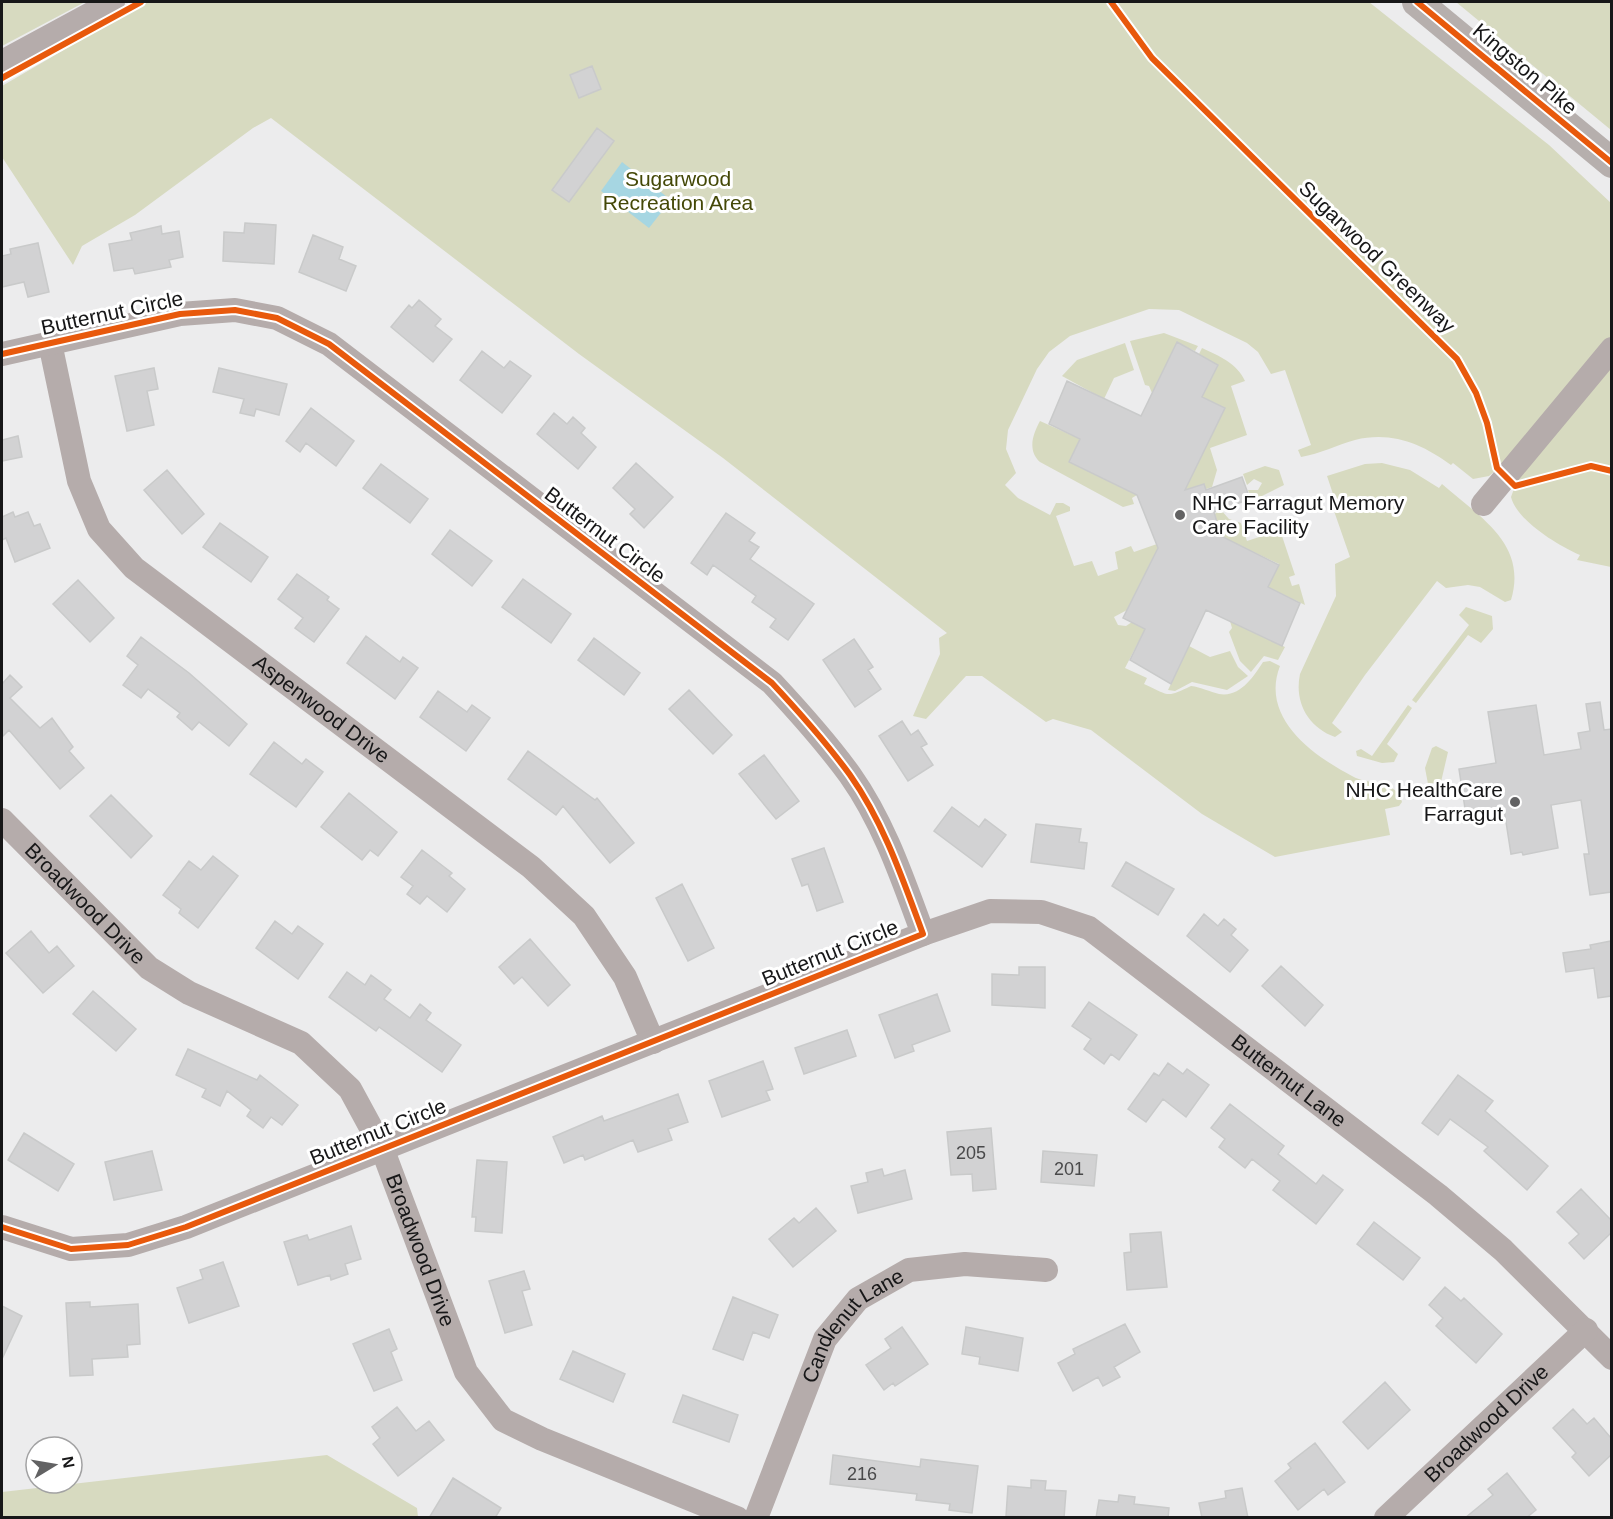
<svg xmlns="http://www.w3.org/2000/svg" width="1613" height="1519" font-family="Helvetica,sans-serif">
<rect width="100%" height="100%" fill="#ececed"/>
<path fill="#d7dac0" d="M 2,2 L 85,2 L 2,46 Z
M 146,2 L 1369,2 L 1549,145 L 1611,203 L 1611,567 L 1577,560 L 1580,555 C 1559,546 1517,521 1511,497 L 1515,486 L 1497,469 L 1489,476 L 1473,479 L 1453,463 L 1451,465 C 1422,444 1392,431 1355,440 C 1337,445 1320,454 1301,457 L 1298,450 L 1311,445 L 1285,370 L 1271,374 L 1258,352 L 1247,343 L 1179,310 L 1149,309 L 1070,336 L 1049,352 L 1037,369 L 1008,430 L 1006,449 L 1016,473 L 1005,485 L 1018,498 L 1050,515 L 1056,503 L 1063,503 L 1070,507 L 1070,511 L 1056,516 L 1074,566 L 1092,561 L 1098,576 L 1118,569 L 1115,552 L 1131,546 L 1134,552 L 1157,544 L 1158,548 L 1127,610 L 1114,617 L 1118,625 L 1126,626 L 1132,622 L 1145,629 L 1125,668 L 1147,678 L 1144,684 C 1170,696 1166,698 1191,686 C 1201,687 1210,692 1219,694 C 1240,698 1254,676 1263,662 L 1270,661 L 1280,666 C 1260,717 1312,755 1352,776 C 1369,786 1397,779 1402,802 L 1399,806 L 1385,809 L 1390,835 L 1275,857 L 1202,814 L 1091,730 L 1053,719 L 1046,722 L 982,676 L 966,676 L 926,719 L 913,716 L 940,654 L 939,638 L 947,633 L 723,458 L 579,354 L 271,118 L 253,128 L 135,215 L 82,246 L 73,265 L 2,157 L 2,86 Z
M 1456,2 L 1611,2 L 1611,130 Z
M 1164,333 L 1198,346 L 1195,351 L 1177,343 L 1144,411 L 1152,393 L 1149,386 L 1145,385 L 1130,341 Z
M 1125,343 L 1134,370 L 1114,378 L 1104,399 L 1062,376 L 1077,360 Z
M 1202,348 C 1219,356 1237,363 1245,381 L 1231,386 L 1247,435 L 1210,448 L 1217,470 L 1212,487 L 1206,489 L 1204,484 L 1185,490 L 1224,408 L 1202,397 L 1218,365 L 1198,356 Z
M 1040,421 L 1080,439 L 1069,462 L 1137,495 L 1132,498 L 1134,504 L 1123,507 L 1040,462 C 1027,450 1033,434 1040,421 Z
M 1382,463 L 1410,470 L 1439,488 L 1442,484 C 1479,517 1528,543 1511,600 L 1505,602 L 1480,587 L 1468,585 L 1446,588 L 1437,581 L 1365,675 L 1332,723 L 1342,732 L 1335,737 C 1308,727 1294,702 1300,674 L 1336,596 L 1335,564 L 1350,557 L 1334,511 L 1338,509 L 1327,476 L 1365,464 Z
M 1265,466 L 1279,470 L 1284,485 L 1252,501 L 1248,490 L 1258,490 L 1262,483 L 1254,479 L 1247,485 L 1243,474 Z
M 1221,510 L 1229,519 L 1241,523 L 1247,541 L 1280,530 L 1295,575 L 1289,577 L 1292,586 L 1299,584 L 1305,605 L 1268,587 L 1279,564 L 1197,525 Z
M 1466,607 L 1492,616 L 1493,629 L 1481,643 L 1468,635 L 1416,703 L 1412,700 L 1469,625 L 1459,615 Z
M 1230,621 L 1285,647 L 1278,660 L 1264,656 L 1251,672 L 1240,661 L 1229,632 L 1232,628 Z
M 1189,646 L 1210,657 L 1230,651 L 1238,667 L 1248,676 L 1227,690 L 1192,682 L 1175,691 L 1168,690 Z
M 1408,705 L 1412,708 L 1387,744 L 1398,754 L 1394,762 L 1382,763 L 1357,756 L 1356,751 L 1361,749 L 1372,756 Z
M 1436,746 L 1448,752 L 1441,782 L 1428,784 L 1425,768 L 1432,748 Z
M 327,1455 L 417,1508 L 418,1517 L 2,1517 L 2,1492 Z"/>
<path fill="#a6d6e2" d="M 622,162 L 671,200 L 649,228 L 601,191 Z"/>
<path fill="#d2d2d3" stroke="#c9caca" stroke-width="1.5" d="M 592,66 L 601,89 L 579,98 L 570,75 Z
M 597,128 L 614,141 L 569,202 L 552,190 Z
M 245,223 L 276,225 L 274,264 L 223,261 L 224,232 L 244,233 Z
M 161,226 L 162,234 L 179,231 L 183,257 L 169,260 L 171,267 L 135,274 L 133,268 L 114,271 L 109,244 L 132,240 L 130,233 Z
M 313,235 L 343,247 L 339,259 L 356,266 L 346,291 L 299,272 Z
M 38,243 L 49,292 L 28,297 L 24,282 L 2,287 L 2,256 L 11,254 L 10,249 Z
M 419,300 L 441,319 L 435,326 L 452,339 L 433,362 L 391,327 L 409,305 L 412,308 Z
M 1177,342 L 1218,365 L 1202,397 L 1225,408 L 1185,490 L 1204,484 L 1206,490 L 1242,477 L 1250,499 L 1214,512 L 1221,536 L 1279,565 L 1268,587 L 1300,603 L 1282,646 L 1206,610 L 1171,684 L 1130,660 L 1145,629 L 1123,618 L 1158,548 L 1137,495 L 1069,462 L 1080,439 L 1049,424 L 1067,381 L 1141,416 Z
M 482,351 L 504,368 L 510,361 L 531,376 L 502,413 L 460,380 Z
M 154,368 L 158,389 L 147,391 L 154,425 L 127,431 L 115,376 Z
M 219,368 L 287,384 L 279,415 L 256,409 L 254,416 L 240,413 L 244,399 L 213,392 Z
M 311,408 L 354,441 L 336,466 L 306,443 L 300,452 L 286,441 Z
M 554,413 L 567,424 L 573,417 L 585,428 L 581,433 L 596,447 L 578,469 L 537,434 Z
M 18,436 L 22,457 L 2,461 L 2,440 Z
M 636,463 L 673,497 L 644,528 L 630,514 L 635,509 L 613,488 Z
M 381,464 L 428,499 L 410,523 L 363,488 Z
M 167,470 L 204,514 L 182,534 L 144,490 Z
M 13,512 L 15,517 L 28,512 L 34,526 L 40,524 L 50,548 L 15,562 L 6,538 L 2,540 L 2,517 Z
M 726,513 L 755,533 L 749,541 L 759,547 L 750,559 L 814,604 L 788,640 L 770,627 L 776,619 L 752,602 L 756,596 L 713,565 L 707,575 L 691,563 Z
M 220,523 L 268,557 L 251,582 L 203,547 Z
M 450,530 L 492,561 L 472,586 L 432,554 Z
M 297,574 L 329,597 L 327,600 L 339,609 L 314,642 L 295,628 L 303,618 L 278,599 Z
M 523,579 L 571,614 L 551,643 L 502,607 Z
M 78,580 L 114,618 L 90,642 L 53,604 Z
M 366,636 L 400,662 L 403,657 L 418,668 L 395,699 L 347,663 Z
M 141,637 L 189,673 L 247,724 L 229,746 L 199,722 L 192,730 L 177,717 L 180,713 L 148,689 L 141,698 L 123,685 L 138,665 L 127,656 Z
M 594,638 L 640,673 L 624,695 L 578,660 Z
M 854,639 L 873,667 L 868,670 L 881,689 L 855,707 L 823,660 Z
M 10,675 L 22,687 L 10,698 L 40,728 L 52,718 L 73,747 L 69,751 L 84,768 L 60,789 L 9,730 L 2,737 L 2,684 Z
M 689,690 L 732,735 L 713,754 L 669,709 Z
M 438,691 L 467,712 L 472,705 L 490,718 L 466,751 L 420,717 Z
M 1600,702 L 1604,730 L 1611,729 L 1611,892 L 1590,895 L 1584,854 L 1589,854 L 1581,800 L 1551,805 L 1558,848 L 1523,855 L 1522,852 L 1511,854 L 1504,809 L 1466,815 L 1459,769 L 1496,763 L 1488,712 L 1536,705 L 1544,755 L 1581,749 L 1578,733 L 1590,731 L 1586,704 Z
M 902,721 L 911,735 L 918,730 L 927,744 L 921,747 L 933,765 L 908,781 L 879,736 Z
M 274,742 L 302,764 L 306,759 L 323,772 L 296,807 L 250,774 Z
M 528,751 L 595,800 L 597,798 L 634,843 L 610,863 L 563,806 L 556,815 L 508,779 Z
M 764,755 L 799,801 L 776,819 L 739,774 Z
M 349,793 L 397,832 L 378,856 L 370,850 L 362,860 L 321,827 Z
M 111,795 L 152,836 L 131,858 L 90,816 Z
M 952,807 L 979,827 L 985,819 L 1006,835 L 982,867 L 934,831 Z
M 1036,824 L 1081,829 L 1079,842 L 1087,843 L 1084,869 L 1031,862 Z
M 824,848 L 843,902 L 817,911 L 808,884 L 802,886 L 792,859 Z
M 422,850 L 452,873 L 449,876 L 465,889 L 447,912 L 427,896 L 420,904 L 407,894 L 413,886 L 401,877 Z
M 213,856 L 238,876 L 198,928 L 179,913 L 181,909 L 163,895 L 189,861 L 201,870 Z
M 1126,862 L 1174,889 L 1158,915 L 1112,886 Z
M 682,884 L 714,948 L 688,961 L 656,898 Z
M 1204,914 L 1218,926 L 1224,919 L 1236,929 L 1231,935 L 1248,950 L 1230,972 L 1187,936 Z
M 275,921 L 292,934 L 298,926 L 323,944 L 298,979 L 256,948 Z
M 31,931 L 49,953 L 57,946 L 74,966 L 43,993 L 6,953 Z
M 530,939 L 570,985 L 548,1006 L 522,977 L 514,984 L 499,967 Z
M 1611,941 L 1611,996 L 1598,998 L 1594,968 L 1566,972 L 1563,953 L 1591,949 L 1590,945 Z
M 1281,966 L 1323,1005 L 1305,1026 L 1262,986 Z
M 1019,967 L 1045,967 L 1045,1008 L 992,1005 L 992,974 L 1019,975 Z
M 347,972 L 365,985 L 371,975 L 391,990 L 384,999 L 410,1018 L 420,1004 L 431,1013 L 426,1020 L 461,1045 L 442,1072 L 379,1027 L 376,1031 L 329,997 Z
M 93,991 L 136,1029 L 116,1051 L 73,1014 Z
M 937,994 L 950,1031 L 912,1045 L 914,1051 L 895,1058 L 879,1015 Z
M 1089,1002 L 1137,1035 L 1119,1060 L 1111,1054 L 1104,1064 L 1084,1049 L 1091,1039 L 1072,1026 Z
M 847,1030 L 856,1056 L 804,1074 L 795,1048 Z
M 188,1049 L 257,1080 L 260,1075 L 298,1105 L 282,1125 L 271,1117 L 263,1128 L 247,1116 L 251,1110 L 227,1091 L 220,1106 L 202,1097 L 206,1089 L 176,1075 Z
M 763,1061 L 773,1089 L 766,1091 L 770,1100 L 722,1117 L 709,1081 Z
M 1168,1063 L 1183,1074 L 1187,1069 L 1209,1085 L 1186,1117 L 1163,1099 L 1146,1122 L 1128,1109 L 1154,1073 L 1159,1076 Z
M 1458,1075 L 1493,1101 L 1485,1111 L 1548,1166 L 1527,1190 L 1484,1151 L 1488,1147 L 1450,1119 L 1438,1135 L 1422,1123 Z
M 678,1094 L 688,1122 L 668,1129 L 672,1140 L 638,1152 L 633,1140 L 585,1160 L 583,1155 L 564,1163 L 553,1137 L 602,1116 L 604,1121 Z
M 1230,1104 L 1284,1146 L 1278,1154 L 1316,1184 L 1323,1175 L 1343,1190 L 1316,1224 L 1273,1190 L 1280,1181 L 1252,1159 L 1245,1168 L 1219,1147 L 1225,1139 L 1211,1128 Z
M 991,1128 L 996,1189 L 973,1191 L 972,1174 L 951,1175 L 947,1132 Z
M 24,1133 L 74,1164 L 58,1191 L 8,1160 Z
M 152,1151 L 162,1190 L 114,1200 L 105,1162 Z
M 1043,1151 L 1097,1155 L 1094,1186 L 1041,1182 Z
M 477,1160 L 507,1162 L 502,1233 L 475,1231 L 476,1217 L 472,1217 Z
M 882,1169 L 884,1176 L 905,1170 L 912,1199 L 858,1213 L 851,1186 L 868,1182 L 866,1173 Z
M 1581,1189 L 1611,1220 L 1611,1233 L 1584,1259 L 1569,1243 L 1579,1234 L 1557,1212 Z
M 816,1208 L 836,1231 L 793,1267 L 769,1239 L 794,1218 L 799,1223 Z
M 1374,1222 L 1420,1258 L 1403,1280 L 1357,1244 Z
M 351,1226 L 361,1259 L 345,1264 L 348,1274 L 331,1280 L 330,1275 L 298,1285 L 284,1242 L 307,1235 L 309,1240 Z
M 1161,1232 L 1167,1287 L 1127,1290 L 1124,1253 L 1131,1252 L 1130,1234 Z
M 223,1262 L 239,1306 L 189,1323 L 177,1288 L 203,1279 L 200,1270 Z
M 524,1271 L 530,1289 L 522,1291 L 532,1325 L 505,1333 L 489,1281 Z
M 1445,1287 L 1461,1301 L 1464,1298 L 1502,1334 L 1476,1363 L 1436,1326 L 1443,1318 L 1429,1305 Z
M 733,1297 L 778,1315 L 769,1338 L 753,1332 L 743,1360 L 713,1349 Z
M 90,1302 L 90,1307 L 138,1304 L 140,1344 L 127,1345 L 128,1357 L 92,1359 L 93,1375 L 70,1376 L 66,1303 Z
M 2,1306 L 22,1316 L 2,1359 Z
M 1125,1324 L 1140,1352 L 1114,1367 L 1120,1377 L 1103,1386 L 1098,1377 L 1073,1391 L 1058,1363 L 1075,1354 L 1073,1349 Z
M 902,1327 L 928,1364 L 895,1386 L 893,1383 L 884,1390 L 866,1365 L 891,1348 L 885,1339 Z
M 966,1327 L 1023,1338 L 1018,1371 L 979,1364 L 980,1357 L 962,1354 Z
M 389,1329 L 397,1349 L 391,1352 L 402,1380 L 374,1391 L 353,1344 Z
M 573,1351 L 625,1374 L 613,1402 L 560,1379 Z
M 1385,1382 L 1410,1410 L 1368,1449 L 1343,1422 Z
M 683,1395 L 738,1415 L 729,1442 L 673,1422 Z
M 397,1407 L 416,1431 L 429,1421 L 444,1440 L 398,1476 L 373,1444 L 380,1438 L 372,1427 Z
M 1573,1409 L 1587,1424 L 1594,1418 L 1611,1438 L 1611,1455 L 1589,1476 L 1572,1457 L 1576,1453 L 1553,1428 Z
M 1315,1443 L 1345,1482 L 1328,1495 L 1324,1489 L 1298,1510 L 1275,1481 L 1291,1468 L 1288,1464 Z
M 833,1455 L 920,1467 L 921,1459 L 978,1466 L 972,1513 L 949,1510 L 950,1504 L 916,1500 L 917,1494 L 830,1484 Z
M 1507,1473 L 1536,1510 L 1526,1518 L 1465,1518 L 1493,1495 L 1488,1489 Z
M 453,1478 L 501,1508 L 495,1518 L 429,1518 Z
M 1031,1480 L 1046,1481 L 1045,1490 L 1066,1491 L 1064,1518 L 1006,1516 L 1008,1486 L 1031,1488 Z
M 1242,1488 L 1248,1518 L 1202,1518 L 1199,1503 L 1226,1498 L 1225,1491 Z
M 1119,1495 L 1135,1497 L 1134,1504 L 1169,1508 L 1168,1518 L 1096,1518 L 1099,1500 L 1118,1502 Z"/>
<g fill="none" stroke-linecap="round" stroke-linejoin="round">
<g stroke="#b5acab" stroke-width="24">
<path d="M 2,62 L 113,2"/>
<path id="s1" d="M 50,343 L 79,481 L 99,529 L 134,568 L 531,867 L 584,916 L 625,977 L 653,1042"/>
<path d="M 2,354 L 180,314 L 235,310 L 277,318 L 329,344 L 772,683 C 800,713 826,742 850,775 C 884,823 903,880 923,934 L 186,1227 L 128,1245 L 71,1249 L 2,1227"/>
<path d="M 1483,504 L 1612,349"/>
<path id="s2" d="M 2,820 L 149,968 L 189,993 L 301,1043 L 350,1089 L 382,1148 L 466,1372 L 503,1420 L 542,1439 L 737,1518"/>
<path id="s3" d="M 923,934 L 990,911 L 1041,912 L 1089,928 L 1438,1195 L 1503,1250 L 1612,1358"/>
<path id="s4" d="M 756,1518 L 825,1339 L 858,1299 L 909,1270 L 965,1264 L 1046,1270"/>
<path id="s5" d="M 1386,1518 L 1586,1330"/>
</g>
<path stroke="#b6afad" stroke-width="30" d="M 1417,2 L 1612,163"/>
<defs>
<path id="cycleway" d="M 1111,2 L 1152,58 L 1457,359 L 1476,393 L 1487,423 L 1497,468 L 1515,486 L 1591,466 L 1612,471
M 1417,2 L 1612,163
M 2,78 L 141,2
M 2,354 L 180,314 L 235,310 L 277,318 L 329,344 L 772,683 C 800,713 826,742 850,775 C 884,823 903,880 923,934 L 186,1227 L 128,1245 L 71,1249 L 2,1227"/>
</defs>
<use href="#cycleway" stroke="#fff" stroke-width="10"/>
<use href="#cycleway" stroke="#e8590c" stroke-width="6"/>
</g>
<g fill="#626263" stroke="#fff" stroke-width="2">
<circle cx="1180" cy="515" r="6"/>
<circle cx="1515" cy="802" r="6"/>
</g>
<g text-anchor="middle" stroke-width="6" stroke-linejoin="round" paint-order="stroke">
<g font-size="18" fill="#49494a">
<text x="971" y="1159">205</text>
<text x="1069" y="1175">201</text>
<text x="862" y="1480">216</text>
</g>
<g font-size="21" fill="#171718" stroke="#fff">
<text transform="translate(1525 69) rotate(40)" y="7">Kingston Pike</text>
<text transform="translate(1377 257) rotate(44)" y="7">Sugarwood Greenway</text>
<text transform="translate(112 313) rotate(-12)" y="7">Butternut Circle</text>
<text transform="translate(605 535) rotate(37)" y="7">Butternut Circle</text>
<text dy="7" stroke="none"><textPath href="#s1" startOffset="480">Aspenwood Drive</textPath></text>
<text dy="7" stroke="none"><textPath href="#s2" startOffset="118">Broadwood Drive</textPath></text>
<text transform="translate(830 953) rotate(-22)" y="7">Butternut Circle</text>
<text dy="7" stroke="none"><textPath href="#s3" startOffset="424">Butternut Lane</textPath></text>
<text transform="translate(378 1132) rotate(-22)" y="7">Butternut Circle</text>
<text dy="7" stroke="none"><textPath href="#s2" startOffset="622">Broadwood Drive</textPath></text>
<text dy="7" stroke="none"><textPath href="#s4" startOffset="220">Candlenut Lane</textPath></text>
<text dy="7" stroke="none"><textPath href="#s5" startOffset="138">Broadwood Drive</textPath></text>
</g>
<g font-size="21" fill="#444807" stroke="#fff">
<text x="678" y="186">Sugarwood<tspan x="678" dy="24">Recreation Area</tspan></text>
</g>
<g font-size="21" fill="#171718" stroke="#fff" text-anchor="start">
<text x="1192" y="510">NHC Farragut Memory<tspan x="1192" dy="24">Care Facility</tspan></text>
<text x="1503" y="797" text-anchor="end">NHC HealthCare<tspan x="1503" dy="24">Farragut</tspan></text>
</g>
</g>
<rect width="1613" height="1519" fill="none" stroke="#171718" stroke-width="6"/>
<g transform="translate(54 1465) rotate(79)"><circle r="28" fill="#ffffff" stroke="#a2a2a3" stroke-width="1.5"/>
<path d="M0-4.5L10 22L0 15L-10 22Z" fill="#626263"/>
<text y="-9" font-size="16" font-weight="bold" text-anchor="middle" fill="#171718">N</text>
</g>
</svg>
